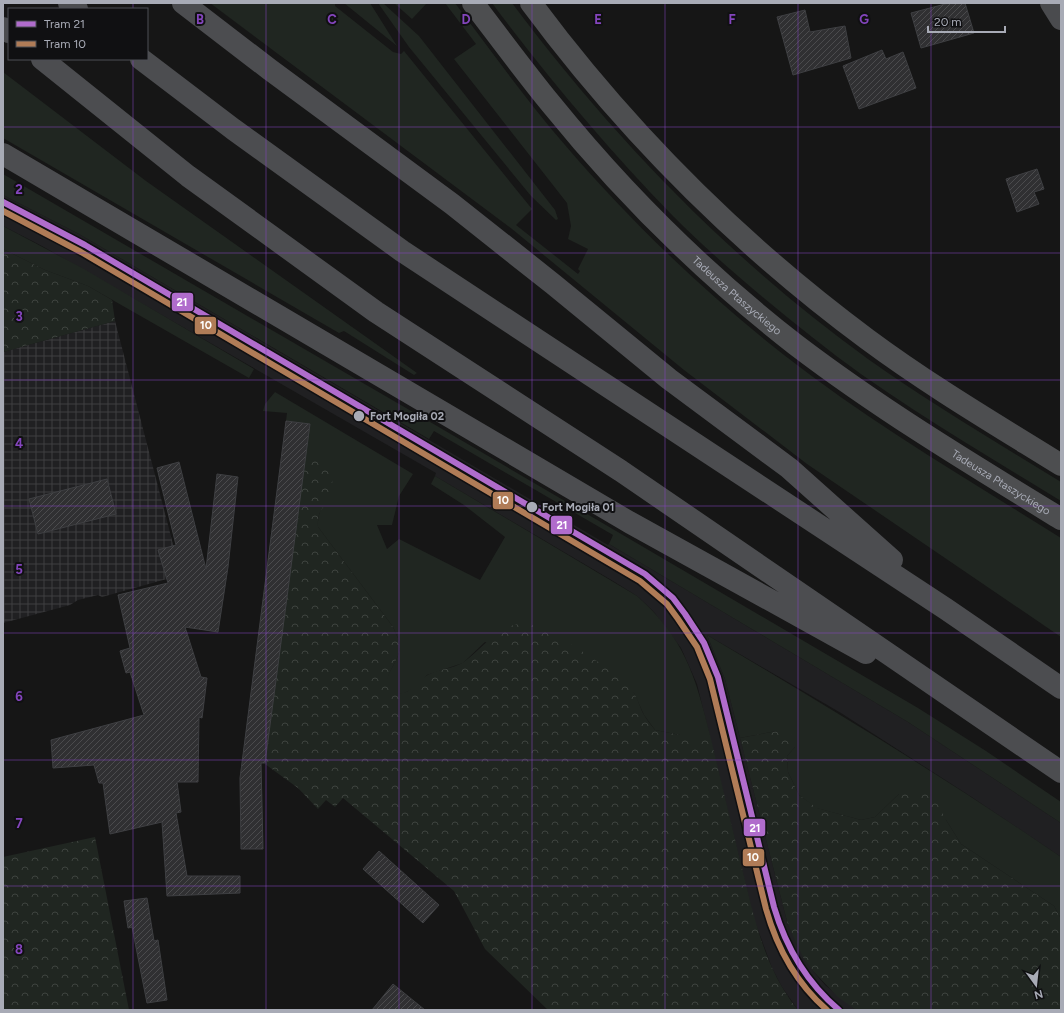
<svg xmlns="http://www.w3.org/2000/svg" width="1064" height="1013" font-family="Figtree,sans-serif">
<defs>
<pattern id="industrial-grid" width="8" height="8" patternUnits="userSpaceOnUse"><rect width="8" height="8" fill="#202022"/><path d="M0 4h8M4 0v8" fill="none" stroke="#3e3e40"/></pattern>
<pattern id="forest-crowns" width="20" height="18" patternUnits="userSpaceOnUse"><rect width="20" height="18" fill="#202621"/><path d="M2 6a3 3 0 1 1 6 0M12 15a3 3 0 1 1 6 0" fill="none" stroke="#3e433f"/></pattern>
<pattern id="building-hatch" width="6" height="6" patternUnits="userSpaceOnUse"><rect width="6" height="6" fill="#303032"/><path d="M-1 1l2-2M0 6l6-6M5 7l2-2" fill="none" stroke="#4b4b4d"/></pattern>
</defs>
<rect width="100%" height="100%" fill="#161616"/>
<path fill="#202022" d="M 3,195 L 79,234 L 608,545 L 609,544 L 908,722 L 1061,823 L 1061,857 L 970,796 L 841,713 L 707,635 L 725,679 L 788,925 L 813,971 L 825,985 L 856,1010 L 798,1010 L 782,987 L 772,968 L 754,919 L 697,684 L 681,648 L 653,611 L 637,596 L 613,581 L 435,476 L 436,473 L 42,246 L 3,226 Z"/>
<path fill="url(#industrial-grid)" d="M 115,321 L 181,575 L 102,597 L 98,595 L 78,600 L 70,605 L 3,623 L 3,352 Z"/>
<path fill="#202621" d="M 210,3 L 335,3 L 335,6 L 393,52 L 401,54 L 404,51 L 532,209 L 516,225 L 578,274 L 580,271 L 578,269 L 588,249 L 568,239 L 571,226 L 567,203 L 454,59 L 476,44 L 445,3 L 455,3 C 491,51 526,100 565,145 C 631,222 705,293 784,355 C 871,423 967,479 1061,538 L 1061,637 L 807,464 L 684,370 L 512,229 Z
M 344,3 L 370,3 L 397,46 Z
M 378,3 L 383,3 L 419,36 L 555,210 L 558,219 L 556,220 L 531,196 L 409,47 Z
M 394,3 L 427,3 L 412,19 Z
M 492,3 L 512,3 C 613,138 731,260 868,359 C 930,403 996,442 1061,482 L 1061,501 C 977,449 889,399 812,337 C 764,299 716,259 673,216 C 608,149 548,78 492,3 Z
M 3,72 L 146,181 L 417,373 L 414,375 L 344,331 L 339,333 L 3,138 Z
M 3,174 L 437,426 L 918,708 L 986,751 L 1061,802 L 1061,823 L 908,722 L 609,544 L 613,535 L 434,431 L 429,439 L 79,234 L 3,195 Z
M 3,226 L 84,269 L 254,369 L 249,378 L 88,286 L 45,270 L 3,249 Z
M 275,392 L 413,474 L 399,496 L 392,525 L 377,525 L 387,549 L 399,539 L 480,580 L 505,537 L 464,505 L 431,484 L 435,476 L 637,596 C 685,639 695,675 710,735 L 680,735 L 655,730 L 644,715 L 634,693 L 485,642 L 463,663 L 427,675 L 414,688 L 403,694 L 395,693 L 386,686 C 386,671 400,661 400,645 C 399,639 395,632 393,627 L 318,527 C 317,513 322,506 331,495 L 305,460 L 310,424 L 286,421 L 287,413 L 263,411 L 265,404 Z
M 707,635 C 827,706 946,778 1061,857 L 1061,919 L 1054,906 L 961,844 L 946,820 L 899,794 L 875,817 L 861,820 L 816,808 L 799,795 L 788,772 L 787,756 L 795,747 L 777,731 L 740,738 L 725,679 Z"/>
<path fill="url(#forest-crowns)" d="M 3,249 L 45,270 L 88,286 L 112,300 L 115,321 L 3,352 Z
M 305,460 L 315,460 L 328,465 C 331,474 335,487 331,496 C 324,509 317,509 318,527 L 393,627 C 395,632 399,639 400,645 C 400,661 386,671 387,686 C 407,703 410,686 426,676 C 437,669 453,669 464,662 C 481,650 503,620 527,624 C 553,629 618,672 634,693 C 638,699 640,708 644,715 C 647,720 651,725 655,730 L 680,735 L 710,735 C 720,777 730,818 740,860 C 753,911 763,968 798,1010 L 548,1010 L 485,949 L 454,891 L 343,798 L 335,807 L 326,800 L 318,809 L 298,788 L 265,764 Z
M 777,731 L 789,733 L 795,738 L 795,747 L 787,756 L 788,772 L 799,795 L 817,808 L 861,820 L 875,817 L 899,794 L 917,789 L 933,792 L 946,820 L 961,844 L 1054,906 L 1061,919 L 1061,1010 L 856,1010 L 838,997 L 813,971 L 803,957 L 788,925 L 740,738 Z
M 95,837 L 129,1010 L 3,1010 L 3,857 Z"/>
<path fill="url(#building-hatch)" stroke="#3e3f42" d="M 949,3 L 965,3 L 974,33 L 921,48 L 911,13 Z
M 805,10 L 810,32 L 845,26 L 851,58 L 793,75 L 777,17 Z
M 882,50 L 886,59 L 903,52 L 916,88 L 859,109 L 843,66 Z
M 1037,169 L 1044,189 L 1034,192 L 1039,204 L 1017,212 L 1006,179 Z
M 286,421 L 310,424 L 265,763 L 261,763 L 263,849 L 241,849 L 240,778 Z
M 179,462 L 206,569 L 217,474 L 238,477 L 228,567 L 218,632 L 185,627 L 201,677 L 207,678 L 202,718 L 199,717 L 198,782 L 177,782 L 181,812 L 176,813 L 187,876 L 240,876 L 240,893 L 167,896 L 162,822 L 110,834 L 103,783 L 99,783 L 94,765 L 53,768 L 51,740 L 144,715 L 130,672 L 126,673 L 120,651 L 130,648 L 118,595 L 168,583 L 158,550 L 176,545 L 157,468 Z
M 107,479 L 116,514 L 38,534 L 29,499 Z
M 379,851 L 439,905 L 423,923 L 363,869 Z
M 147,898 L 154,941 L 158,940 L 167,1000 L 147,1003 L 132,927 L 128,928 L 124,901 Z
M 393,984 L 425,1010 L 372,1010 Z"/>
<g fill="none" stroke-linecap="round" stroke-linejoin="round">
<path stroke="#4a4b4e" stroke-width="22" d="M 1051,3 L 1061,19"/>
<g stroke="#4d4e50" stroke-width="22">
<path id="s1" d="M 473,3 C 499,37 524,71 551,104 C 623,193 706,275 796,345 C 880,409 971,464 1061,519"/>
<path d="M 531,3 C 626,131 739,244 867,339 C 929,385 995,424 1061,465"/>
</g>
<path stroke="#4c4d50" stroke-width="22" d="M 69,3 L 77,9
M 183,3 L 269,69 L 452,204 L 553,284 L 669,379 L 789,468 L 892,560
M 3,28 L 9,32
M 42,59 L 188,176 L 376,312 L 621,471 L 1061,772
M 141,59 L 233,129 L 402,251 L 946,609 L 1061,688
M 3,154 L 629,522 L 866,653"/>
<defs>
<path id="tram-1" d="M 3,202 L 85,245 L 645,574 L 673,598 L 685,614 L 704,643 L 718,677 L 774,907 C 786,948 806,982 839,1010"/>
<path id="tram-2" d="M 3,211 L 81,252 L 640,581 L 667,604 L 678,619 L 697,647 L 710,679 L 766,909 C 777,948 796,983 827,1010"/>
</defs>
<use href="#tram-1" stroke="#101012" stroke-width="9"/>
<use href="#tram-2" stroke="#101012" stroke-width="9"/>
<use href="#tram-1" stroke="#b06ccc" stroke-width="6"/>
<use href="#tram-2" stroke="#b07c57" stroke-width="6"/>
</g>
<path fill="none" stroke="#8445bd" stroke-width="1" stroke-opacity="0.55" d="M 133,3 L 133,9M 266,3 L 266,1010M 399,3 L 399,1010M 532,3 L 532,1010M 665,3 L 665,1010M 798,3 L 798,1010M 931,3 L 931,1010M 133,59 L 133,1010M 3,127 L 1061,127M 3,253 L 1061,253M 3,380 L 1061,380M 3,506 L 1061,506M 3,633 L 1061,633M 3,760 L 1061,760M 3,886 L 1061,886"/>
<g fill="#a8abb6" stroke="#101012" stroke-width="1.5">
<circle cx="359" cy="416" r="6"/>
<circle cx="532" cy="507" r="6"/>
</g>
<g text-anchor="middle" stroke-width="4" stroke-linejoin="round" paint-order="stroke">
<g font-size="11" fill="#a8abb6" stroke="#101012">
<text dy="4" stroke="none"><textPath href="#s1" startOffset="395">Tadeusza Ptaszyckiego</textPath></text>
<text dy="4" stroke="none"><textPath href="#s1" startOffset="719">Tadeusza Ptaszyckiego</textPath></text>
</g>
<g font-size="11" font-weight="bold" fill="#a8abb6" stroke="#101012" text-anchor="start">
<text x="370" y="420">Fort Mogiła 02</text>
<text x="542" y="511">Fort Mogiła 01</text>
</g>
</g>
<g font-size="13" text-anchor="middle" font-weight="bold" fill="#8445bd" stroke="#101012" stroke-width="4" stroke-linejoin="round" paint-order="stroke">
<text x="200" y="24">B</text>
<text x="332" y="24">C</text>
<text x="466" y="24">D</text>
<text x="598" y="24">E</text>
<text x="732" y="24">F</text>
<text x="864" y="24">G</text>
<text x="19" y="194">2</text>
<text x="19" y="321">3</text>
<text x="19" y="448">4</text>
<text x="19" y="574">5</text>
<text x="19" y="701">6</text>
<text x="19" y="828">7</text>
<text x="19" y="954">8</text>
</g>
<g stroke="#101012" stroke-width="1.5">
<rect x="171" y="292" width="23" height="20" rx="4" fill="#b06ccc"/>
<rect x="194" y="316" width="23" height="19" rx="4" fill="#b07c57"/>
<rect x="492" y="491" width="22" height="19" rx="4" fill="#b07c57"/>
<rect x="550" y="515" width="23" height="20" rx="4" fill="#b06ccc"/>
<rect x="743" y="818" width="23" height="19" rx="4" fill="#b06ccc"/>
<rect x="742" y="848" width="23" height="19" rx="4" fill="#b07c57"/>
</g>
<g font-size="11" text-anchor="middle" font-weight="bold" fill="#fff">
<text x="182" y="306">21</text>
<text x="206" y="329">10</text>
<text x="503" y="504">10</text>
<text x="562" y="529">21</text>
<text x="755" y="832">21</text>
<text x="753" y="861">10</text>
</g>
<rect width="1064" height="1013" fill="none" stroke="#a8abb6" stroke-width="8"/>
<rect x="8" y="8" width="140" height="52" fill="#101012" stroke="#4d4e54"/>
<rect x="16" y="21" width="20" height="6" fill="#b06ccc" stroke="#4d4e54"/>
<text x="44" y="28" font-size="12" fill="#a8abb6">Tram 21</text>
<rect x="16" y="41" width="20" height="6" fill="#b07c57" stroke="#4d4e54"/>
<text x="44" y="48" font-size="12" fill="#a8abb6">Tram 10</text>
<g transform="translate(1036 985) rotate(165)" stroke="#101012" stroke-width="3" paint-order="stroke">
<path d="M0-3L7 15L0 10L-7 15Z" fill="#a8abb6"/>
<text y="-6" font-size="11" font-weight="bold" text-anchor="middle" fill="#a8abb6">N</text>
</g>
<path d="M928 26v6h77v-6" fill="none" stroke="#a8abb6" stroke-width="2"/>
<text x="934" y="26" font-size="12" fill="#a8abb6" stroke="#101012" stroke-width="3" paint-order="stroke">20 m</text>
</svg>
